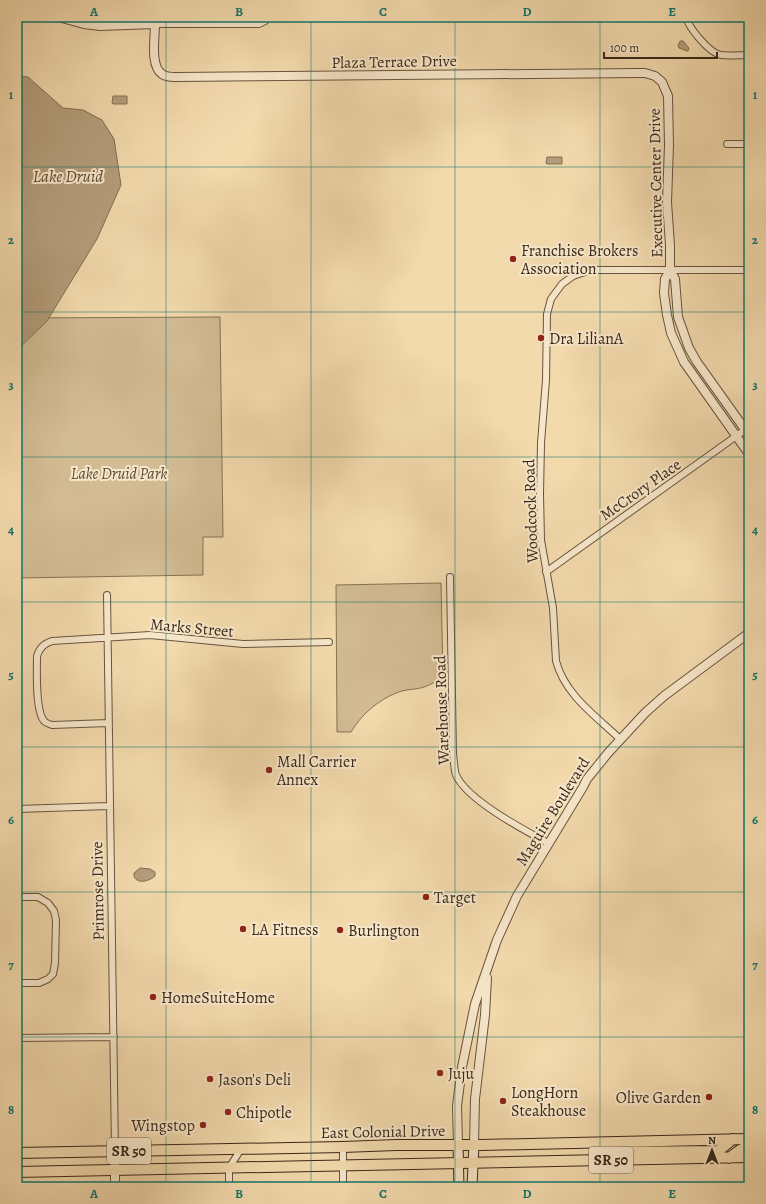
<svg xmlns="http://www.w3.org/2000/svg" width="766" height="1204" font-family="Alegreya,serif">
<rect width="100%" height="100%" fill="#f3daad"/>
<filter id="stains"><feTurbulence type="fractalNoise" baseFrequency=".005" numOctaves="4"/><feColorMatrix values="0 0 0 0 .2 0 0 0 0 .09 0 0 0 0 .02 0 0 0 .5 -.17"/></filter>
<radialGradient id="worn" r=".72"><stop offset=".6" stop-color="#630" stop-opacity="0"/><stop offset="1" stop-color="#630" stop-opacity=".3"/></radialGradient>
<path fill="#d3bc94" stroke="#867256" d="M 694,17 L 717,17 L 717,20 L 694,20 Z
M 220,317 L 223,537 L 203,537 L 203,575 L 17,578 L 17,318 Z
M 441,583 L 443,677 C 437,681 430,685 424,687 C 415,690 405,689 396,693 C 377,701 361,715 351,732 L 337,732 L 336,585 Z"/>
<path fill="#b49d7b" stroke="#836e54" d="M 680,41 L 683,41 L 689,48 L 688,51 L 687,51 L 679,48 L 678,46 Z
M 17,76 L 28,77 L 63,108 L 83,110 L 102,120 L 114,139 L 121,185 L 97,239 L 47,321 L 17,350 Z
M 113,96 L 127,96 L 127,104 L 113,104 L 112,103 Z
M 547,157 L 562,157 L 562,164 L 547,164 L 546,163 Z
M 140,868 L 150,869 L 155,872 L 155,876 C 149,882 133,885 134,873 Z"/>
<g fill="none" stroke-linecap="round" stroke-linejoin="round">
<defs>
<path id="minor" d="M 686,17 C 689,28 709,53 721,55 C 730,56 740,55 749,55
M 155,24 L 259,24 L 265,21 L 268,17
M 727,144 L 749,144
M 546,572 L 749,427
M 450,577 L 453,754 C 454,760 454,769 456,775 C 467,800 524,830 548,843
M 107,595 L 115,1152
M 108,723 L 52,725 C 49,724 46,723 44,721 C 35,710 37,670 37,656 C 40,647 44,644 52,641 L 150,635 L 243,644 L 329,642
M 620,739 C 596,716 565,695 556,661 L 553,608 L 541,540 L 540,494 L 541,443 L 546,380 L 547,314 L 551,299 L 562,284 L 573,276 L 591,270 L 749,270
M 17,809 L 109,806
M 17,897 L 38,897 L 48,903 L 54,911 L 56,920 L 55,963 L 53,974 L 48,979 L 39,983 L 17,983
M 17,1038 L 114,1037
M 343,1147 L 343,1187
M 229,1187 L 229,1168 L 241,1149"/>
<path id="tertiary" d="M 58,17 L 84,24 L 100,26 L 155,24 C 155,38 150,66 162,74 C 166,77 170,77 175,77 L 639,73 L 645,73 L 655,76 L 662,82 L 668,96 L 669,145 L 667,202 L 670,245 L 670,270 L 665,279 L 664,293 L 667,315 L 671,333 L 684,362 L 749,454
M 670,270 L 675,279 L 678,317 L 689,348 L 697,362 L 749,435
M 458,1144 L 457,1106 L 462,1067 L 475,1004 L 497,940 L 517,896 L 583,787 L 587,779 L 608,753 L 645,713 L 664,696 L 749,633
M 474,1144 L 475,1099 L 485,1015 L 487,978
M 115,1152 L 115,1187"/>
<path id="secondary" d="M 458,1144 L 459,1187
M 472,1187 L 474,1144"/>
<path id="trunk" d="M 17,1153 L 343,1147 L 396,1145 L 482,1145 L 749,1139
M 729,1158 L 740,1150 L 749,1147
M 611,1160 L 623,1152 L 718,1151 L 733,1139
M 17,1172 L 749,1157"/>
</defs>
<use href="#minor" stroke="#68543e" stroke-width="8"/>
<use href="#tertiary" stroke="#68543e" stroke-width="10"/>
<use href="#secondary" stroke="#392819" stroke-width="11"/>
<use href="#trunk" stroke="#392819" stroke-width="12"/>
<use href="#minor" stroke="#f7e7ca" stroke-width="6"/>
<use href="#tertiary" stroke="#f7e7ca" stroke-width="8"/>
<use href="#secondary" stroke="#f7e7ca" stroke-width="9"/>
<use href="#trunk" stroke="#f3daad" stroke-width="10"/>
</g>
<path fill="none" stroke="#0f766e" stroke-width="1" stroke-opacity="0.55" d="M 166,17 L 166,1187M 311,17 L 311,1187M 455,17 L 455,1187M 600,17 L 600,1187M 17,167 L 749,167M 17,312 L 749,312M 17,457 L 749,457M 17,602 L 749,602M 17,747 L 749,747M 17,892 L 749,892M 17,1037 L 749,1037"/>
<g fill="#8f2418" stroke="#f7e7ca" stroke-width="1.5">
<circle cx="513" cy="259" r="4"/>
<circle cx="541" cy="338" r="4"/>
<circle cx="269" cy="770" r="4"/>
<circle cx="426" cy="897" r="4"/>
<circle cx="243" cy="929" r="4"/>
<circle cx="340" cy="930" r="4"/>
<circle cx="153" cy="997" r="4"/>
<circle cx="440" cy="1073" r="4"/>
<circle cx="210" cy="1079" r="4"/>
<circle cx="709" cy="1097" r="4"/>
<circle cx="503" cy="1101" r="4"/>
<circle cx="228" cy="1112" r="4"/>
<circle cx="203" cy="1125" r="4"/>
</g>
<g text-anchor="middle" stroke-width="4" stroke-linejoin="round" paint-order="stroke">
<g fill="#f7e7ca" stroke="#72614e" stroke-width="1">
<rect x="107" y="1138" width="44" height="26" rx="3"/>
<rect x="589" y="1147" width="44" height="26" rx="3"/>
</g>
<g font-size="15" font-weight="bold" fill="#392819">
<text x="129" y="1156">SR 50</text>
<text x="611" y="1165">SR 50</text>
</g>
<g font-size="16" fill="#392819" stroke="#f7e7ca">
<text transform="translate(394 61) rotate(-1)" y="6">Plaza Terrace Drive</text>
<text transform="translate(655 183) rotate(-91)" y="6">Executive Center Drive</text>
<text transform="translate(640 489) rotate(-35)" y="6">McCrory Place</text>
<text transform="translate(530 511) rotate(-92)" y="6">Woodcock Road</text>
<text transform="translate(192 627) rotate(5)" y="6">Marks Street</text>
<text transform="translate(441 710) rotate(-92)" y="6">Warehouse Road</text>
<text transform="translate(552 811) rotate(-58)" y="6">Maguire Boulevard</text>
<text transform="translate(97 891) rotate(-91)" y="6">Primrose Drive</text>
<text transform="translate(383 1131) rotate(-1)" y="6">East Colonial Drive</text>
</g>
<g font-size="16" fill="#392819" stroke="#f7e7ca" text-anchor="start">
<text x="521" y="256">Franchise Brokers<tspan x="521" dy="18">Association</tspan></text>
<text x="549" y="344">Dra LilianA</text>
<text x="277" y="767">Mall Carrier<tspan x="277" dy="18">Annex</tspan></text>
<text x="434" y="903">Target</text>
<text x="251" y="935">LA Fitness</text>
<text x="348" y="936">Burlington</text>
<text x="161" y="1003">HomeSuiteHome</text>
<text x="448" y="1079">Juju</text>
<text x="218" y="1085">Jason's Deli</text>
<text x="511" y="1098">LongHorn<tspan x="511" dy="18">Steakhouse</tspan></text>
<text x="701" y="1103" text-anchor="end">Olive Garden</text>
<text x="236" y="1118">Chipotle</text>
<text x="195" y="1131" text-anchor="end">Wingstop</text>
</g>
<g font-size="16" font-style="italic" fill="#604d38" stroke="#f7e7ca">
<text x="119" y="479">Lake Druid Park</text>
</g>
<g font-size="17" font-style="italic" fill="#5e4b36" stroke="#f7e7ca">
<text x="68" y="182">Lake Druid</text>
</g>
</g>
<rect width="766" height="1204" fill="none" stroke="#f3daad" stroke-width="44"/>
<g transform="translate(712 1150)" stroke="#f7e7ca" stroke-width="3" paint-order="stroke">
<path d="M0-3L7 15L0 10L-7 15Z" fill="#392819"/>
<text y="-6" font-size="11" font-weight="bold" text-anchor="middle" fill="#392819">N</text>
</g>
<path d="M604 52v6h113v-6" fill="none" stroke="#392819" stroke-width="2"/>
<text x="610" y="52" font-size="12" fill="#392819" stroke="#f7e7ca" stroke-width="3" paint-order="stroke">100 m</text>
<rect x="22" y="22" width="722" height="1160" fill="none" stroke="#0f766e" stroke-width="1.5"/>
<g font-size="13" text-anchor="middle" font-weight="bold" fill="#0f766e">
<text x="94" y="16">A</text>
<text x="239" y="16">B</text>
<text x="383" y="16">C</text>
<text x="527" y="16">D</text>
<text x="672" y="16">E</text>
<text x="11" y="99">1</text>
<text x="755" y="99">1</text>
<text x="11" y="244">2</text>
<text x="755" y="244">2</text>
<text x="11" y="389">3</text>
<text x="755" y="389">3</text>
<text x="11" y="534">4</text>
<text x="755" y="534">4</text>
<text x="11" y="679">5</text>
<text x="755" y="679">5</text>
<text x="11" y="824">6</text>
<text x="755" y="824">6</text>
<text x="11" y="969">7</text>
<text x="755" y="969">7</text>
<text x="11" y="1114">8</text>
<text x="755" y="1114">8</text>
<text x="94" y="1198">A</text>
<text x="239" y="1198">B</text>
<text x="383" y="1198">C</text>
<text x="527" y="1198">D</text>
<text x="672" y="1198">E</text>
</g>
<rect width="100%" height="100%" filter="url(#stains)"/>
<rect width="100%" height="100%" fill="url(#worn)"/>
</svg>
